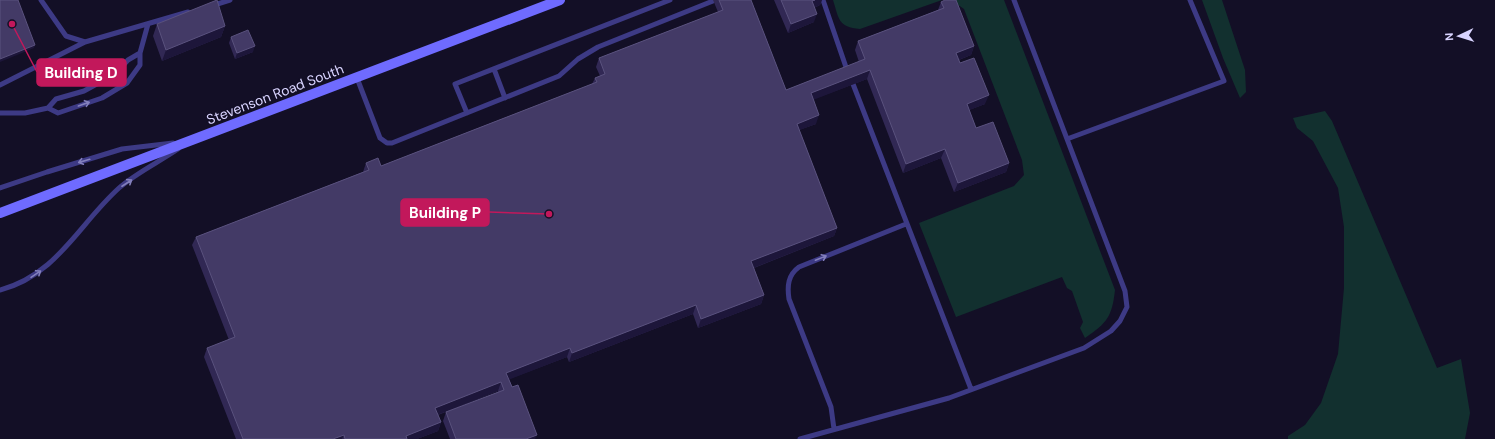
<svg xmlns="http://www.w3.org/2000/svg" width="1495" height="439" font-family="'DM Sans',sans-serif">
<rect width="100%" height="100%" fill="#130f26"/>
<path fill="#12302f" d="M 833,0 L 942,0 L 860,29 C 838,27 839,19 833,0 Z
M 944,0 L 1004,0 L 1115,290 C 1112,317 1107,323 1085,338 L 1080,328 L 1083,322 L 1072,291 L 1067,288 L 1062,277 L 956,317 L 919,223 L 1014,186 L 1024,175 L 1022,160 L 964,9 L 954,2 Z
M 1202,0 L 1222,0 L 1245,70 L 1246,92 L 1240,98 L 1223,58 Z
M 1325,111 L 1332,121 L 1437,368 L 1461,359 L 1470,413 L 1465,439 L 1288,439 L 1288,436 L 1305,425 L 1321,403 L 1338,354 L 1344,288 L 1344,227 L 1338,188 L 1313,141 L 1297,128 L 1293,118 Z"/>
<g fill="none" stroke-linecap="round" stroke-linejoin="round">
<path stroke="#3d3a85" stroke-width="5" d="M 41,0 L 66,36 L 85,42 L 188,12
M 823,0 L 848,73
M 211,6 L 230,0
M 494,69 L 505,98
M 357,78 L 380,138 L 387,143 L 392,143 L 559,76 L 578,59 L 598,47 L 713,1
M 853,84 L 971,389
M 0,85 L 85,42
M 48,108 L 56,99 L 84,91 L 115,74 L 128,60 L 140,53
M 0,113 L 25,113 L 48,108 L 58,113 L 102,98 L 127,83 L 140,65 L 140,53 L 148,24
M 467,113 L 455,84 L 670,0
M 1067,139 L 1224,81 L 1190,0
M 0,188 L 47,172 L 122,149 L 173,143
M 0,290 C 57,275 78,225 119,188 C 136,173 159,162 178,149
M 834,429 L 831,407 L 789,299 C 787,286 788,275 799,267 L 906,224
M 800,439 L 949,398 L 1084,348 L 1111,331 L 1120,321 L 1127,307 L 1125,291 L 1014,0"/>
<path stroke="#6f6bff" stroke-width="10" d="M 0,213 L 560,0"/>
</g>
<path fill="#312854" d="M 713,0 L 751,0 L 786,90 L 859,62 L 855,50 L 858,41 L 938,10 L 941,2 L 974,46 L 971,55 L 959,60 L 960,63 L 985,104 L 969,110 L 976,128 L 1009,163 L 1006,172 L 954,192 L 941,158 L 903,173 L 867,79 L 814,99 L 816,124 L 799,130 L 837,228 L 834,236 L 754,268 L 764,295 L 761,304 L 698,328 L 693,314 L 569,362 L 567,357 L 509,379 L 535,439 L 450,439 L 443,421 L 446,412 L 498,392 L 498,391 L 438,415 L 441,422 L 438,431 L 417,439 L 236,439 L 204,357 L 207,348 L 229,340 L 192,245 L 196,237 L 363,172 L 366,163 L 381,166 L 592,84 L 595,78 L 600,76 L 596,67 L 599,58 L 718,12 Z
M 774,0 L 822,0 L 820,5 L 814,8 L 814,22 L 788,33 Z
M 157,24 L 225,26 L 221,37 L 162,61 L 153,36 Z
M 231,37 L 253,52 L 235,59 L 229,43 Z"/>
<path fill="#1d163a" d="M 815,0 L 822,0 L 820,5 L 809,10 L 812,1 Z
M 817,14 L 814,22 L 788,33 L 791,24 Z
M 225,26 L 221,37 L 162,61 L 166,50 Z
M 35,45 L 34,48 L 0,62 L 0,59 Z
M 255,46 L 253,52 L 235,59 L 237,53 Z
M 974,46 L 971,55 L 953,62 L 956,53 Z
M 870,70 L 867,79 L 808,102 L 811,93 Z
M 989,95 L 985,104 L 964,112 L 967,104 Z
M 819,115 L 816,124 L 794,132 L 797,124 Z
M 945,149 L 941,158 L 903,173 L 906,164 Z
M 1009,163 L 1006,172 L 954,192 L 958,183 Z
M 837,228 L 834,236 L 748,270 L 751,261 Z
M 764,295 L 761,304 L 698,328 L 701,319 Z
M 696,305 L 693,314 L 569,362 L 572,353 Z
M 570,348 L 567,357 L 503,382 L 506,373 Z
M 501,382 L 498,391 L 432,417 L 435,408 Z
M 441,422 L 438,431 L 417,439 L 405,439 L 406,436 Z
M 344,435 L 342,439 L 333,439 Z
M 537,435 L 535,439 L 526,439 Z"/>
<path fill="#433a66" stroke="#5a527e" d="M 0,0 L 18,0 L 35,45 L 0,59 Z
M 217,0 L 225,26 L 166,50 L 157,24 Z
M 719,0 L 751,0 L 786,90 L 865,59 L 858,41 L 944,8 L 941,2 L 945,0 L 956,0 L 974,46 L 956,53 L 960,63 L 974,58 L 989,95 L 967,104 L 976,128 L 993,122 L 1009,163 L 958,183 L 945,149 L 906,164 L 870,70 L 811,93 L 819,115 L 797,124 L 837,228 L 751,261 L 764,295 L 701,319 L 696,305 L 572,353 L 570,348 L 506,373 L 512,387 L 518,385 L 537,435 L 526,439 L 456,439 L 446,412 L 504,390 L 501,382 L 435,408 L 441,422 L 406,436 L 407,439 L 345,439 L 344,435 L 333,439 L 243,439 L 207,348 L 235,337 L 196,237 L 369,170 L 366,163 L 378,158 L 381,166 L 597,82 L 595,78 L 605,74 L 599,58 L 723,10 Z
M 781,0 L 815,0 L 812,1 L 817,14 L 791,24 Z
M 248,30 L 255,46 L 237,53 L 231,37 Z"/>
<defs><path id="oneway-shaft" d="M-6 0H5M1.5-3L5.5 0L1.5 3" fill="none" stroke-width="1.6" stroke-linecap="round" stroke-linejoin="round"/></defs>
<g stroke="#837fbc">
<use href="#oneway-shaft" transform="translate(84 104) rotate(-19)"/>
<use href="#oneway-shaft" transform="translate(84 161) rotate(164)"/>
<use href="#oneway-shaft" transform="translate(127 183) rotate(-33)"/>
<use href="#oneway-shaft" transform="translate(821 258) rotate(-22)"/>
<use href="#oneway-shaft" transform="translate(36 274) rotate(-34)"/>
</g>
<g text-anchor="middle" stroke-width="3" stroke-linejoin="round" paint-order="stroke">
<g font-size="14" fill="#d9d4ff" stroke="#130f26">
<text transform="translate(275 94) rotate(-21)" y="5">Stevenson Road South</text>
</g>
</g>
<path fill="none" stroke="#c2185b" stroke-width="1.5" d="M12 24L37 72M549 214L489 212"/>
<g fill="#c2185b" stroke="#130f26" stroke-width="1.5">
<circle cx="12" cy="24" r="4"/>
<circle cx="549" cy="214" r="4"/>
</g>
<g fill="#c2185b" stroke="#c2185b" stroke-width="1.5">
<rect x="37" y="59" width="89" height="27" rx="4"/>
<rect x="401" y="199" width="88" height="27" rx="4"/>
</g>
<g font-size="15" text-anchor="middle" font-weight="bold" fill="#fff">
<text x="81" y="78">Building D</text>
<text x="445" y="218">Building P</text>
</g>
<g transform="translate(1459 36) rotate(266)" stroke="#130f26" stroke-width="3" paint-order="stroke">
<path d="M0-3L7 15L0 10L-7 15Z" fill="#d9d4ff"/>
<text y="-6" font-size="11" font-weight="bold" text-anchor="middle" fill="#d9d4ff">N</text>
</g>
</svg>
